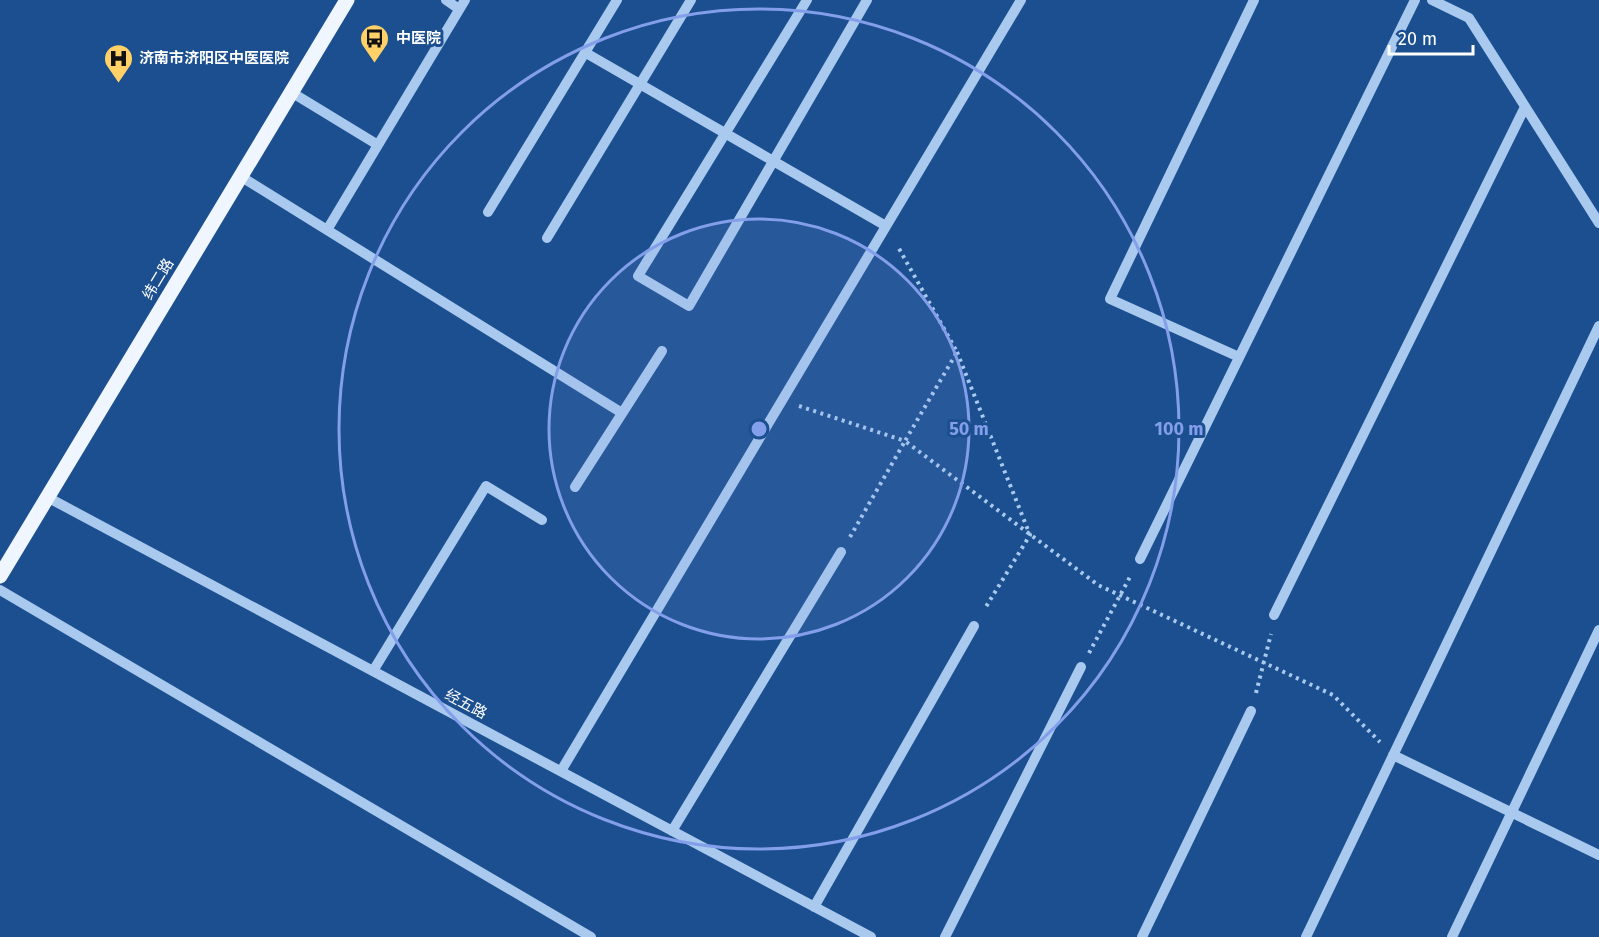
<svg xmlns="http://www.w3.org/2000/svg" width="1599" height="937" font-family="'Fira Sans','Noto Sans SC',sans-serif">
<rect width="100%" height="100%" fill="#1b4f8f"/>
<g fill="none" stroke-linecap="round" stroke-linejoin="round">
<path stroke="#a9c9ee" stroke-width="4" stroke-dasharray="3 4.5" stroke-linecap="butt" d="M 957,352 L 1030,535 L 984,610
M 799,406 L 905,441 L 957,352 L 897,245
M 850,537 L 905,441 L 1098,585 L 1333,695 L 1380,742
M 1089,653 L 1131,575
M 1256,693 L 1271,634"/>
<path stroke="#a9c9ee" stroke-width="10" d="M 446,0 L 459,9
M 807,0 L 638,276 L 689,306 L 867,0
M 1432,0 L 1469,18 L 1599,223
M 586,53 L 886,226
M 291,92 L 378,145
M 240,176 L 622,413
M 488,212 L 617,0
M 327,230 L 465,0
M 547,238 L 691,0
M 1239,357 L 1110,299 L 1254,0
M 575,487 L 662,351
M 47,497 L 871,937
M 1140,559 L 1415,0
M 0,590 L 591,937
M 1274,615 L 1525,107
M 373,671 L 486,486 L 542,520
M 1393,755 L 1599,855
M 561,771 L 1021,0
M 672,831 L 841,552
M 814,907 L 974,626
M 945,937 L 1081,667
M 1142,937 L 1251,711
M 1306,937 L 1599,326
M 1452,937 L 1599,630"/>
<path stroke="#f0f6ff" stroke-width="15" d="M 0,576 L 347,0"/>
</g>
<circle cx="759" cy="429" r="210" fill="#839eea" fill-opacity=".12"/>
<g fill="none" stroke="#839eea" stroke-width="3">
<circle cx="759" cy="429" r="210"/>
<circle cx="759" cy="429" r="420"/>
</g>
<defs>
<symbol id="bus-pin" viewBox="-11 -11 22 30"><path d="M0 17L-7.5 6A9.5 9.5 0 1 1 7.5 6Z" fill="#ffd166" stroke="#1b4f8f"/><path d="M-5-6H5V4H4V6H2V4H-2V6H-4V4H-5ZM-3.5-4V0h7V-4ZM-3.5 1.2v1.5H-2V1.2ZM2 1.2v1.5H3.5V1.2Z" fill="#111"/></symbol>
<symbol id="hospital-pin" viewBox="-11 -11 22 30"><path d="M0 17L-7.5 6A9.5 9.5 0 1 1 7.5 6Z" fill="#ffd166" stroke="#1b4f8f"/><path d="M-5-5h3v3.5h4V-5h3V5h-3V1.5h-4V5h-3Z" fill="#111"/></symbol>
</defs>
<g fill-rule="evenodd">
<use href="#bus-pin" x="358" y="22" width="33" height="45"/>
<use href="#hospital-pin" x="102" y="42" width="33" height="45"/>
</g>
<g text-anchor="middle" stroke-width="6" stroke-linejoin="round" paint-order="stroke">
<g font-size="15" font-weight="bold" fill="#fff" stroke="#1b4f8f" text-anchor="start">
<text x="396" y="43">中医院</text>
<text x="139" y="63">济南市济阳区中医医院</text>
</g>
<g font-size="15" fill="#fff" stroke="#1b4f8f">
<text transform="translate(158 279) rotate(-59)" y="5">纬二路</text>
<text transform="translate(466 704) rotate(28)" y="5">经五路</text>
</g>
</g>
<circle cx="759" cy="429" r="9" fill="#839eea" stroke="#1b4f8f" stroke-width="3"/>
<g font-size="18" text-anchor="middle" font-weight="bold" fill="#839eea" stroke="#1b4f8f" stroke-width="6" stroke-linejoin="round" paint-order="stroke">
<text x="969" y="435">50 m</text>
<text x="1179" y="435">100 m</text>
</g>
<path d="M1389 45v9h84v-9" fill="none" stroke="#ffffff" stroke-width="3"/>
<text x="1398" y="45" font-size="18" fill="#ffffff" stroke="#1b4f8f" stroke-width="4.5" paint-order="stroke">20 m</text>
</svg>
